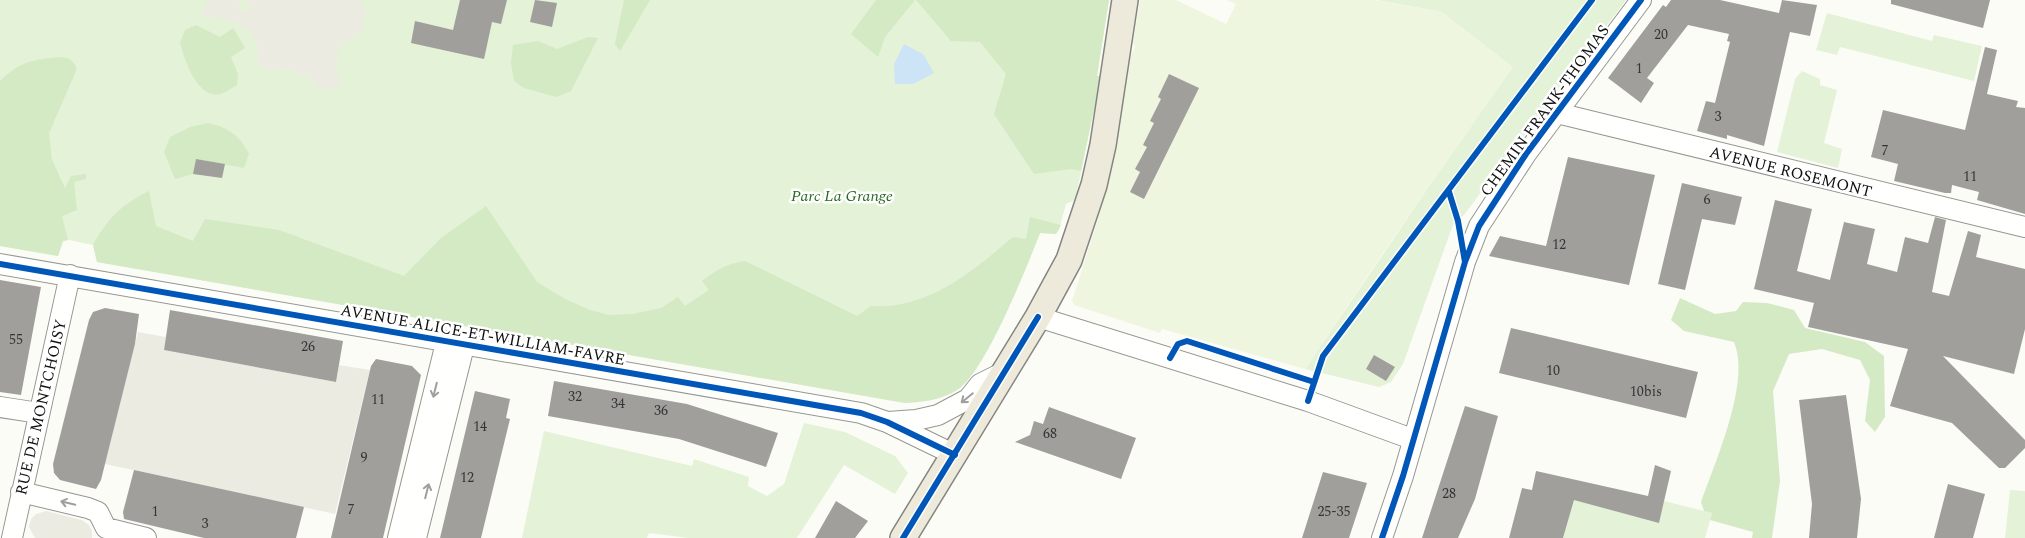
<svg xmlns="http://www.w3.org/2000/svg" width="2025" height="538" font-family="Spectral,serif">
<rect width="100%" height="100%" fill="#fcfcf7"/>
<path fill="#e4f2d7" d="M 0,0 L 1109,0 L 1097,76 L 1101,76 L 1076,196 L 1073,201 L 1066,204 L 1059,230 L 1056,234 L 1040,233 C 1027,266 985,373 957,390 C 941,400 923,402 905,403 L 97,262 L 93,245 L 69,240 L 63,241 L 58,256 L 0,246 Z
M 1376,0 L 1626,0 L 1464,215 L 1454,222 L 1403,364 L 1391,382 L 1379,387 L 1305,369 L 1428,188 L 1442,12 Z
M 1827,13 L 1932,41 L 1934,35 L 1982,46 L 1974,81 L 1840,47 L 1837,55 L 1816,50 Z
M 1802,71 L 1820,79 L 1820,85 L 1837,90 L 1824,143 L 1842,149 L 1838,168 L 1777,152 L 1795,79 Z
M 804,423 L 845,432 L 895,456 L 908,473 L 895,494 L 844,465 L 797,538 L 689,538 L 649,533 L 647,538 L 522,538 L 544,431 L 692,466 L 694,459 L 749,477 L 748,486 L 767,496 L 784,484 Z
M 2010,490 L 2025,491 L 2025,538 L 2005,538 Z
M 1574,500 L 1664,501 L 1712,513 L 1705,538 L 1563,538 Z"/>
<path fill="#d3eac5" d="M 624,0 L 650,0 L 620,51 L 615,44 Z
M 876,0 L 915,0 L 885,37 L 878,57 L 851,34 Z
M 916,0 L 1109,0 L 1097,76 L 1101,76 L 1081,171 L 1071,169 L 1034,174 L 994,114 L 1006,74 L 980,42 L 951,41 Z
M 196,25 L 220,37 L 233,28 L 245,48 L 231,57 L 238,74 L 237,85 C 233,87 228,91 223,93 C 198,103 185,60 180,43 L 185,30 Z
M 588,37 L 598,38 L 571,91 L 556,97 L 524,88 L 514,81 L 511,63 L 513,45 L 538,41 L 557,49 Z
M 62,57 L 70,59 L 76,66 L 76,71 L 49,133 L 52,160 L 65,188 L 71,176 L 86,174 L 86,179 L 74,182 L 77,210 L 62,216 L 68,240 L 63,241 L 58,256 L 0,246 L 0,81 C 20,61 35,59 62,57 Z
M 208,123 C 227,127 240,135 249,154 L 244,168 L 196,159 L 193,174 L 175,179 L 164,152 L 170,137 L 190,127 Z
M 149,191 L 156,226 L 193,241 L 205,219 L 279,230 L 404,276 L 441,238 L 486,206 L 537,282 L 565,299 L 590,310 L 609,315 L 632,314 L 661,308 L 678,297 L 685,306 L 709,290 L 702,281 C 716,270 728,263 745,261 L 857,316 L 871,306 C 928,310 973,271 1013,237 L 1026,239 L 1030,217 L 1061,225 L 1056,234 L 1040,233 C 1027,266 985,373 957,390 C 941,400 923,402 905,403 L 97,262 L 93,245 C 108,218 121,205 149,191 Z
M 1680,298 L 1715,314 L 1736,311 L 1743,302 L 1767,303 L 1794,310 L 1805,328 L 1865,342 L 1884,356 L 1885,417 L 1875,432 L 1865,421 L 1870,380 L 1860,360 L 1822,349 L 1789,354 L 1773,391 L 1780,481 L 1772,538 L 1752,538 L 1753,532 L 1710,520 L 1712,513 L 1704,511 L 1701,502 C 1715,462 1751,382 1734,342 L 1684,331 L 1671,320 Z"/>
<path fill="#eef6e0" d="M 1140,0 L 1176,0 L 1226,24 L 1236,4 L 1227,0 L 1374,0 L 1442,12 L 1513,67 L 1389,244 L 1305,369 L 1162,329 L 1160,333 L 1074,305 L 1072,301 L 1098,219 L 1115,146 L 1131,55 L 1135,47 L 1133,42 Z"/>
<path fill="#ecebe2" d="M 208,0 L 238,0 L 241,10 L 246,12 L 249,9 L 248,0 L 359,0 L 367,12 L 363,19 L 362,29 L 338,50 L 335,68 L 341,84 L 334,89 L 318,89 L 307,76 L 284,69 L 269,71 L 262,66 L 257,61 L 257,42 L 248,30 L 234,21 L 201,15 Z
M 138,332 L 166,337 L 164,350 L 336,382 L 339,365 L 370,370 L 335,514 L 105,464 Z
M 46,511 L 82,520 L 89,525 L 92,531 L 92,538 L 35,538 L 29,527 L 31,519 L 36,514 Z"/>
<path fill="#cde4f6" d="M 904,44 L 923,54 L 934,73 L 913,84 L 895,84 L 894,64 Z"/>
<path fill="#a09f9c" d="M 460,0 L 507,0 L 501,24 L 492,22 L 484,59 L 411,43 L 415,21 L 453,30 Z
M 535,0 L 557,3 L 552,27 L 530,22 Z
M 1671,0 L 1720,0 L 1779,13 L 1782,0 L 1817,5 L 1810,36 L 1790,32 L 1764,146 L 1727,135 L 1727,139 L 1697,131 L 1706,101 L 1715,103 L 1730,42 L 1727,41 L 1729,34 L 1688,25 L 1647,78 L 1654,83 L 1641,103 L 1608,78 L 1663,5 L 1666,7 Z
M 1891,0 L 1990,0 L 1983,28 L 1891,4 Z
M 1985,47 L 1997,50 L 1987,94 L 2018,101 L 2016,107 L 2025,108 L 2025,214 L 1977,200 L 1979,192 L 1952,185 L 1951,193 L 1945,193 L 1894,181 L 1898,164 L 1871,157 L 1883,110 L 1965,130 Z
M 1169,74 L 1199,88 L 1144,199 L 1130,192 L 1140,172 L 1135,169 L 1147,147 L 1143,145 L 1154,123 L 1150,121 L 1161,99 L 1158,97 Z
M 1568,157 L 1655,175 L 1629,285 L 1489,256 L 1500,236 L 1546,246 Z
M 196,159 L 225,164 L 222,178 L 193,174 Z
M 1682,183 L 1742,197 L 1735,225 L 1702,219 L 1685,290 L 1658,284 Z
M 1775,200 L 1812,209 L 1797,271 L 1830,280 L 1844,222 L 1875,229 L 1867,264 L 1897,272 L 1905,237 L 1928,243 L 1935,217 L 1946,220 L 1932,292 L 1949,296 L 1968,231 L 1981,235 L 1976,257 L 2025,269 L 2025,329 L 2014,374 L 1943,356 L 2025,440 L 2025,448 L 2005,468 L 1999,468 L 1952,423 L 1890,406 L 1908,349 L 1808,327 L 1814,303 L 1754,289 Z
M 0,280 L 41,287 L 21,395 L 0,392 Z
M 105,308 L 139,314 L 135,344 L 101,480 L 96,489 L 60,480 L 54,473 L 53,464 L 89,320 L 93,312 Z
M 170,310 L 343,341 L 336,382 L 164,350 Z
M 1511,328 L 1698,372 L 1686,418 L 1499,373 Z
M 1374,355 L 1395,367 L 1386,381 L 1366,369 Z
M 376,359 L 412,366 L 421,375 L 383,538 L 331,538 L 371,366 Z
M 554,381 L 687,404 L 778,433 L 766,467 L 679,439 L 548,416 Z
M 475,391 L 510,399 L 506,418 L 510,419 L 481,538 L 440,538 Z
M 1846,395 L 1861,499 L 1857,538 L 1809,538 L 1812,504 L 1799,400 Z
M 1465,406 L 1498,416 L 1475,499 L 1458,538 L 1422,538 Z
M 1049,407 L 1136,438 L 1121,479 L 1015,442 L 1030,435 L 1034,421 L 1043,424 Z
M 1655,465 L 1671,471 L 1659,523 L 1574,500 L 1563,538 L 1509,538 L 1522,488 L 1532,490 L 1536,471 L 1648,496 Z
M 134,470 L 304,507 L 296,538 L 204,538 L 124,519 L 123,512 Z
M 1323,472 L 1367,483 L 1349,538 L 1302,538 Z
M 1948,484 L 1985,494 L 1973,538 L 1934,538 Z
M 836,501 L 868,521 L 855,538 L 815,538 Z"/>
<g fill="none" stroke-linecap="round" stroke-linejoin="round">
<defs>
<path id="minor" d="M 1557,113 L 2025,227
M 0,264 L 861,413 L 887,422 L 955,455
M 1038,317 L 1308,401 L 1412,439
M 0,407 L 39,413
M 888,422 L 916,420 L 938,415 L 968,399 L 980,384 L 1006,371
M 21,492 L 88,508 L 98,512 L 106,528 L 146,538
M 12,538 L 70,275
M 398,538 L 446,343
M 416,538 L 464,346
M 1382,538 L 1403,476 L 1465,262 L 1479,226 L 1526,154 L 1641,0"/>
<path id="major" d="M 903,538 L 1038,317 L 1069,260 L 1094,185 L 1103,145 L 1125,0"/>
</defs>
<use href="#minor" stroke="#969694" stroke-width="22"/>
<use href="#major" stroke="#848481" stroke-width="28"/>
<use href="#minor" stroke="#fffffe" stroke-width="20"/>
<use href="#major" stroke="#edeadb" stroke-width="25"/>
<defs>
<path id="cycleway" d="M 1449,192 L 1458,221 L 1465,262
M 0,264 L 861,413 L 887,422 L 955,455
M 1170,358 L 1178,344 L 1187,341 L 1314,382
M 1308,401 L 1323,356 L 1592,0
M 903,538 L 1038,317
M 1382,538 L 1403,476 L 1465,262 L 1479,226 L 1526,154 L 1641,0"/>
</defs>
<use href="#cycleway" stroke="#fff" stroke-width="9"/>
<use href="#cycleway" stroke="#0057b8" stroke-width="6"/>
</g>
<defs><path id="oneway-shaft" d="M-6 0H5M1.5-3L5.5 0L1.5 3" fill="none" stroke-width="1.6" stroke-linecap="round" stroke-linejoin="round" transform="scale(1.25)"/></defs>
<g stroke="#9f9f9f">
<use href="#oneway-shaft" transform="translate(435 390) rotate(104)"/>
<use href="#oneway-shaft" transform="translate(967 398) rotate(141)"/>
<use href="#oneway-shaft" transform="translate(427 491) rotate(-76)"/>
<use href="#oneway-shaft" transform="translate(68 503) rotate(-167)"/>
</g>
<g text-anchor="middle" stroke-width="5" stroke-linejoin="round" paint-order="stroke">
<g font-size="14" fill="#343433">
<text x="1661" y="39">20</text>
<text x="1639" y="73">1</text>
<text x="1718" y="121">3</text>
<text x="1885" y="155">7</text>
<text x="1970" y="181">11</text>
<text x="1707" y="204">6</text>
<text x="1559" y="249">12</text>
<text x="16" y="344">55</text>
<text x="308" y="351">26</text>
<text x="1553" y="375">10</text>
<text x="1646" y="396">10bis</text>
<text x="575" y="401">32</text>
<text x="378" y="404">11</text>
<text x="618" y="408">34</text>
<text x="661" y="415">36</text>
<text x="480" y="431">14</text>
<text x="1050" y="438">68</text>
<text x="364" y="462">9</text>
<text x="467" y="482">12</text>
<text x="1449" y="498">28</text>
<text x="351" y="514">7</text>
<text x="155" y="516">1</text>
<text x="1334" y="516">25-35</text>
<text x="205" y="528">3</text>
</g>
<g font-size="16" fill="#101010" stroke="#fff">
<text transform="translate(1544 110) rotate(-54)" y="6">CHEMIN FRANK-THOMAS</text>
<text transform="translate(1791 171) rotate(14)" y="6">AVENUE ROSEMONT</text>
<text transform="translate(483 334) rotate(10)" y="6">AVENUE ALICE-ET-WILLIAM-FAVRE</text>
<text transform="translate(40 407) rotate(-77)" y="6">RUE DE MONTCHOISY</text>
</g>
<g font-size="16" font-style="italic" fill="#286920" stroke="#fff">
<text x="842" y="201">Parc La Grange</text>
</g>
</g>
</svg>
